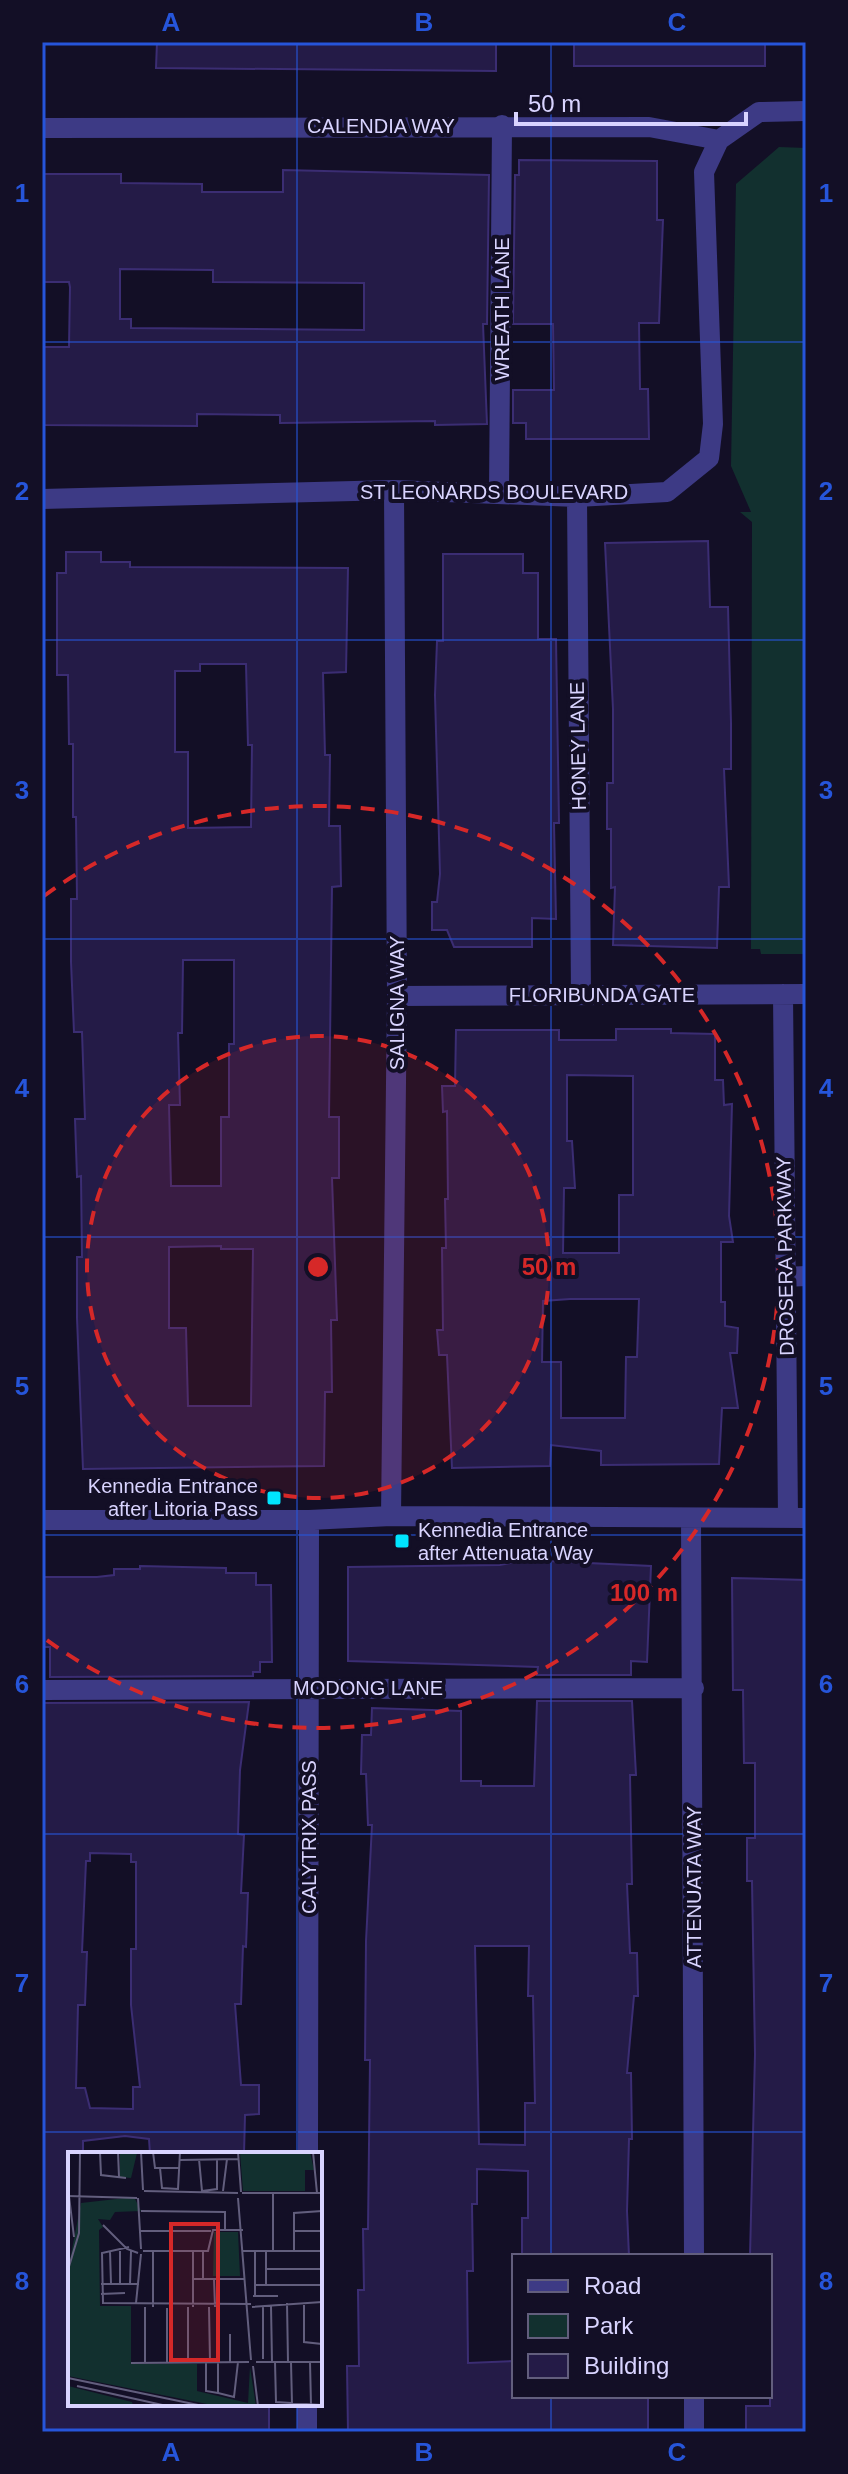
<svg xmlns="http://www.w3.org/2000/svg" width="848" height="2474" font-family="Arial,sans-serif">
<rect width="100%" height="100%" fill="#130f26"/>
<path fill="#12302f" d="M 779,147 L 806,148 L 806,954 L 761,954 L 760,949 L 751,949 L 752,522 L 740,512 L 751,512 L 731,466 L 736,184 Z"/>
<path fill="#241b47" stroke="#3b2d73" stroke-width="2" fill-rule="evenodd" d="M 157,42 L 496,42 L 496,71 L 156,68 Z
M 574,42 L 765,42 L 765,66 L 574,66 Z
M 519,160 L 657,161 L 657,220 L 663,220 L 659,323 L 639,323 L 640,389 L 648,389 L 649,439 L 526,439 L 526,423 L 513,423 L 513,390 L 554,390 L 553,324 L 513,324 L 515,175 L 519,175 Z
M 283,170 L 489,175 L 487,324 L 483,324 L 487,424 L 435,425 L 435,421 L 280,423 L 280,415 L 197,414 L 197,426 L 42,425 L 42,347 L 69,347 L 70,287 L 69,282 L 42,282 L 42,174 L 121,174 L 121,183 L 202,184 L 202,192 L 283,192 ZM 120,269 L 213,270 L 213,282 L 364,283 L 364,330 L 131,328 L 131,319 L 120,319 Z
M 708,541 L 710,607 L 728,607 L 731,723 L 731,769 L 724,769 L 729,887 L 719,887 L 717,948 L 613,945 L 615,887 L 611,888 L 611,829 L 607,829 L 607,783 L 613,783 L 613,709 L 605,543 Z
M 66,552 L 101,552 L 101,562 L 130,562 L 130,567 L 348,568 L 346,672 L 323,673 L 325,755 L 330,755 L 329,826 L 340,826 L 341,886 L 332,887 L 329,1117 L 339,1117 L 339,1178 L 332,1178 L 337,1320 L 331,1320 L 332,1392 L 325,1392 L 324,1466 L 83,1469 L 77,1318 L 77,1257 L 82,1257 L 81,1176 L 77,1177 L 75,1119 L 85,1119 L 82,1032 L 74,1032 L 71,962 L 71,899 L 77,899 L 76,817 L 73,817 L 73,744 L 69,744 L 68,675 L 57,675 L 57,573 L 66,573 ZM 200,664 L 246,664 L 248,745 L 252,745 L 251,827 L 188,828 L 188,752 L 175,752 L 175,671 L 200,671 ZM 183,960 L 234,960 L 234,1044 L 229,1044 L 229,1117 L 221,1117 L 221,1186 L 171,1186 L 169,1105 L 180,1105 L 178,1033 L 182,1033 ZM 221,1246 L 221,1249 L 253,1249 L 251,1406 L 188,1406 L 186,1328 L 169,1328 L 169,1247 Z
M 443,554 L 523,554 L 523,573 L 538,573 L 538,639 L 556,639 L 559,823 L 554,823 L 556,919 L 532,918 L 532,947 L 454,947 L 447,930 L 432,930 L 432,902 L 437,902 L 440,874 L 435,695 L 437,641 L 443,641 Z
M 616,1029 L 671,1029 L 671,1033 L 715,1034 L 715,1080 L 723,1080 L 724,1105 L 732,1104 L 729,1216 L 733,1242 L 721,1242 L 721,1302 L 725,1302 L 725,1326 L 738,1328 L 737,1353 L 730,1353 L 738,1408 L 722,1408 L 719,1464 L 601,1465 L 601,1451 L 551,1445 L 550,1466 L 452,1468 L 447,1355 L 439,1355 L 437,1330 L 443,1330 L 442,1248 L 446,1248 L 445,1199 L 448,1199 L 447,1111 L 443,1112 L 442,1086 L 455,1086 L 456,1030 L 559,1030 L 559,1040 L 616,1040 ZM 567,1075 L 633,1076 L 633,1195 L 619,1195 L 619,1253 L 563,1253 L 564,1188 L 575,1188 L 572,1141 L 567,1141 ZM 570,1299 L 639,1299 L 637,1357 L 626,1357 L 625,1418 L 561,1418 L 561,1362 L 542,1362 L 543,1301 Z
M 525,1560 L 651,1566 L 647,1662 L 631,1661 L 631,1675 L 537,1675 L 538,1667 L 348,1661 L 348,1567 L 500,1565 Z
M 140,1566 L 226,1568 L 226,1573 L 256,1573 L 256,1585 L 271,1585 L 272,1662 L 260,1662 L 260,1672 L 253,1672 L 253,1676 L 50,1677 L 50,1647 L 42,1647 L 42,1577 L 97,1577 L 114,1575 L 114,1569 L 140,1569 Z
M 732,1578 L 806,1580 L 806,2432 L 746,2432 L 746,2406 L 770,2406 L 770,2256 L 750,2256 L 755,2054 L 752,1881 L 747,1881 L 747,1838 L 755,1838 L 755,1763 L 744,1763 L 743,1690 L 733,1690 Z
M 537,1701 L 632,1701 L 636,1775 L 630,1775 L 632,1884 L 627,1884 L 630,1953 L 637,1953 L 638,1996 L 634,1996 L 627,2073 L 631,2073 L 632,2139 L 629,2139 L 627,2211 L 629,2256 L 522,2256 L 522,2218 L 528,2218 L 528,2171 L 477,2169 L 477,2204 L 472,2204 L 473,2271 L 467,2271 L 468,2363 L 514,2361 L 514,2396 L 648,2396 L 648,2432 L 348,2432 L 347,2366 L 359,2366 L 358,2290 L 364,2290 L 363,2229 L 368,2229 L 370,2060 L 365,2060 L 366,1941 L 372,1825 L 368,1825 L 366,1774 L 361,1774 L 362,1735 L 371,1735 L 372,1708 L 461,1711 L 461,1781 L 481,1781 L 481,1786 L 534,1786 ZM 475,1946 L 529,1946 L 528,1996 L 533,1996 L 535,2103 L 525,2103 L 525,2145 L 479,2144 Z
M 249,1702 L 240,1770 L 238,1834 L 244,1835 L 241,1893 L 248,1893 L 246,1947 L 243,1946 L 241,2004 L 235,2004 L 241,2085 L 259,2085 L 259,2114 L 245,2115 L 244,2154 L 150,2154 L 149,2139 L 125,2136 L 83,2141 L 83,2154 L 70,2154 L 70,2404 L 269,2404 L 269,2432 L 42,2432 L 42,1703 ZM 90,1853 L 131,1854 L 131,1862 L 136,1862 L 136,1949 L 131,1949 L 131,2005 L 140,2087 L 133,2087 L 133,2109 L 90,2108 L 85,2088 L 76,2088 L 78,2005 L 85,2005 L 87,1952 L 82,1952 L 86,1861 L 90,1861 Z"/>
<g fill="none" stroke-linecap="round" stroke-linejoin="round">
<path stroke="#3d3a85" stroke-width="20" d="M 42,128 L 649,127 L 719,140
M 499,492 L 502,125
M 577,497 L 581,994
M 42,499 L 394,490 L 577,497 L 667,492 L 709,458 L 713,424 L 704,172 L 719,140 L 759,112 L 806,111
M 783,994 L 788,1518
M 397,996 L 806,994
M 785,1277 L 806,1276
M 391,1516 L 397,996 L 394,490
M 691,1518 L 694,2256
M 42,1520 L 309,1520 L 391,1516 L 806,1518
M 42,1690 L 694,1688
M 308,2154 L 309,1520
M 307,2432 L 307,2404
M 694,2432 L 694,2396"/>
</g>
<path fill="none" stroke="#2655da" stroke-width="2" stroke-opacity="0.55" d="M 297,42 L 297,2154M 551,42 L 551,2256M 42,342 L 806,342M 42,640 L 806,640M 42,939 L 806,939M 42,1237 L 806,1237M 42,1535 L 806,1535M 42,1834 L 806,1834M 42,2132 L 806,2132M 551,2396 L 551,2432M 297,2404 L 297,2432"/>
<circle cx="318" cy="1267" r="231" fill="#d62828" fill-opacity=".12"/>
<g fill="none" stroke="#d62828" stroke-width="4" stroke-dasharray="14 10">
<circle cx="318" cy="1267" r="231"/>
<path d="M44 896A461 461 0 1 1 44 1638"/>
</g>
<g fill="#00e5ff" stroke="#130f26" stroke-width="3">
<rect x="266" y="1490" width="16" height="16" rx="4"/>
<rect x="394" y="1533" width="16" height="16" rx="4"/>
</g>
<g text-anchor="middle" stroke-width="8" stroke-linejoin="round" paint-order="stroke">
<g font-size="20" fill="#d9d4ff" stroke="#130f26">
<text x="381" y="133">CALENDIA WAY</text>
<text transform="translate(502 309) rotate(-90)" y="7">WREATH LANE</text>
<text x="494" y="499">ST LEONARDS BOULEVARD</text>
<text transform="translate(578 746) rotate(-91)" y="7">HONEY LANE</text>
<text x="602" y="1002">FLORIBUNDA GATE</text>
<text transform="translate(397 1003) rotate(-90)" y="7">SALIGNA WAY</text>
<text transform="translate(785 1256) rotate(-91)" y="7">DROSERA PARKWAY</text>
<text x="368" y="1695">MODONG LANE</text>
<text transform="translate(309 1837) rotate(-90)" y="7">CALYTRIX PASS</text>
<text transform="translate(694 1887) rotate(-90)" y="7">ATTENUATA WAY</text>
</g>
<g font-size="20" fill="#d9d4ff" stroke="#130f26" text-anchor="end">
<text x="258" y="1493">Kennedia Entrance<tspan x="258" dy="23">after Litoria Pass</tspan></text>
<text x="418" y="1537" text-anchor="start">Kennedia Entrance<tspan x="418" dy="23">after Attenuata Way</tspan></text>
</g>
</g>
<g transform="translate(68 2152)">
<rect width="254" height="254" fill="#130f26"/>
<path d="M 52,0 L 69,1 L 63,26 L 52,25 ZM 242,0 L 246,18 L 237,18 L 237,39 L 175,39 L 172,1 ZM 66,45 L 73,59 L 47,60 L 42,68 L 30,67 L 35,75 L 31,78 L 32,154 L 63,154 L 63,212 L 129,212 L 129,239 L 180,251 L 182,215 L 188,254 L 139,252 L 0,224 L 0,118 L 13,51 ZM 146,80 L 170,80 L 172,124 L 145,124 ZM 0,234 L 64,250 L 65,254 L 0,254 Z" fill="#12302f"/>
<path fill="none" stroke="#625e7d" stroke-width="2" d="M 32,0 L 33,23 L 58,26M 50,0 L 51,25M 73,0 L 75,38M 85,0 L 87,16 L 112,16M 170,0 L 173,40M 245,0 L 249,41M 131,7 L 134,39 L 149,37 L 149,8M 112,8 L 170,7M 92,16 L 94,36 L 110,37 L 112,0M 76,39 L 170,41M 155,39 L 159,7M 174,41 L 254,41M 205,41 L 205,99M 0,44 L 69,46M 1,44 L 6,85M 70,46 L 73,97M 170,46 L 183,208M 73,59 L 157,60 L 157,78M 35,73 L 59,97 L 70,101M 72,79 L 143,79M 227,79 L 254,79M 61,95 L 34,101 L 35,151 L 183,152M 42,99 L 43,132M 52,99 L 52,132M 75,99 L 140,99 L 145,78 L 175,78M 85,99 L 85,155M 104,99 L 104,155M 135,99 L 135,126M 175,99 L 254,99M 187,99 L 187,144M 198,99 L 198,133M 226,99 L 226,61 L 254,59M 198,117 L 254,117M 0,118 L 11,81 L 12,0M 125,127 L 176,127M 146,127 L 147,155M 33,132 L 71,132M 62,132 L 63,99M 187,133 L 254,133M 33,142 L 57,141M 185,144 L 210,144M 68,151 L 73,102M 219,151 L 220,210M 236,151 L 236,190 L 254,192M 203,154 L 204,210M 125,155 L 125,99M 141,155 L 142,210M 184,155 L 254,150M 195,155 L 195,207M 99,156 L 99,211M 162,182 L 162,210M 120,210 L 120,155M 138,210 L 138,239 L 150,241M 150,210 L 150,241 L 166,245 L 170,210M 188,210 L 254,210M 207,210 L 208,250 L 254,253M 223,210 L 224,252M 242,210 L 243,253M 63,211 L 181,210M 77,211 L 77,155M 185,214 L 190,254M 0,226 L 135,254M 9,234 L 99,254"/>
<path fill="#d62828" fill-opacity="0.15" stroke="#d62828" stroke-width="4" d="M 103,72 L 150,72 L 150,208 L 103,208 Z"/>
<rect width="254" height="254" fill="none" stroke="#d9d4ff" stroke-width="4"/>
</g>
<circle cx="318" cy="1267" r="12" fill="#d62828" stroke="#130f26" stroke-width="4"/>
<g font-size="24" text-anchor="middle" font-weight="bold" fill="#d62828" stroke="#130f26" stroke-width="8" stroke-linejoin="round" paint-order="stroke">
<text x="549" y="1275">50 m</text>
<text x="644" y="1601">100 m</text>
</g>
<rect width="848" height="2474" fill="none" stroke="#130f26" stroke-width="88"/>
<rect x="512" y="2254" width="260" height="144" fill="#130f26" stroke="#625e7d" stroke-width="2"/>
<rect x="528" y="2280" width="40" height="12" fill="#3d3a85" stroke="#625e7d" stroke-width="2"/>
<text x="584" y="2294" font-size="24" fill="#d9d4ff">Road</text>
<rect x="528" y="2314" width="40" height="24" fill="#12302f" stroke="#625e7d" stroke-width="2"/>
<text x="584" y="2334" font-size="24" fill="#d9d4ff">Park</text>
<rect x="528" y="2354" width="40" height="24" fill="#241b47" stroke="#625e7d" stroke-width="2"/>
<text x="584" y="2374" font-size="24" fill="#d9d4ff">Building</text>
<path d="M516 112v12h230v-12" fill="none" stroke="#d9d4ff" stroke-width="4"/>
<text x="528" y="112" font-size="24" fill="#d9d4ff" stroke="#130f26" stroke-width="6" paint-order="stroke">50 m</text>
<rect x="44" y="44" width="760" height="2386" fill="none" stroke="#2655da" stroke-width="3"/>
<g font-size="26" text-anchor="middle" font-weight="bold" fill="#2655da">
<text x="171" y="31">A</text>
<text x="424" y="31">B</text>
<text x="677" y="31">C</text>
<text x="22" y="202">1</text>
<text x="826" y="202">1</text>
<text x="22" y="500">2</text>
<text x="826" y="500">2</text>
<text x="22" y="799">3</text>
<text x="826" y="799">3</text>
<text x="22" y="1097">4</text>
<text x="826" y="1097">4</text>
<text x="22" y="1395">5</text>
<text x="826" y="1395">5</text>
<text x="22" y="1693">6</text>
<text x="826" y="1693">6</text>
<text x="22" y="1992">7</text>
<text x="826" y="1992">7</text>
<text x="22" y="2290">8</text>
<text x="826" y="2290">8</text>
<text x="171" y="2461">A</text>
<text x="424" y="2461">B</text>
<text x="677" y="2461">C</text>
</g>
</svg>
